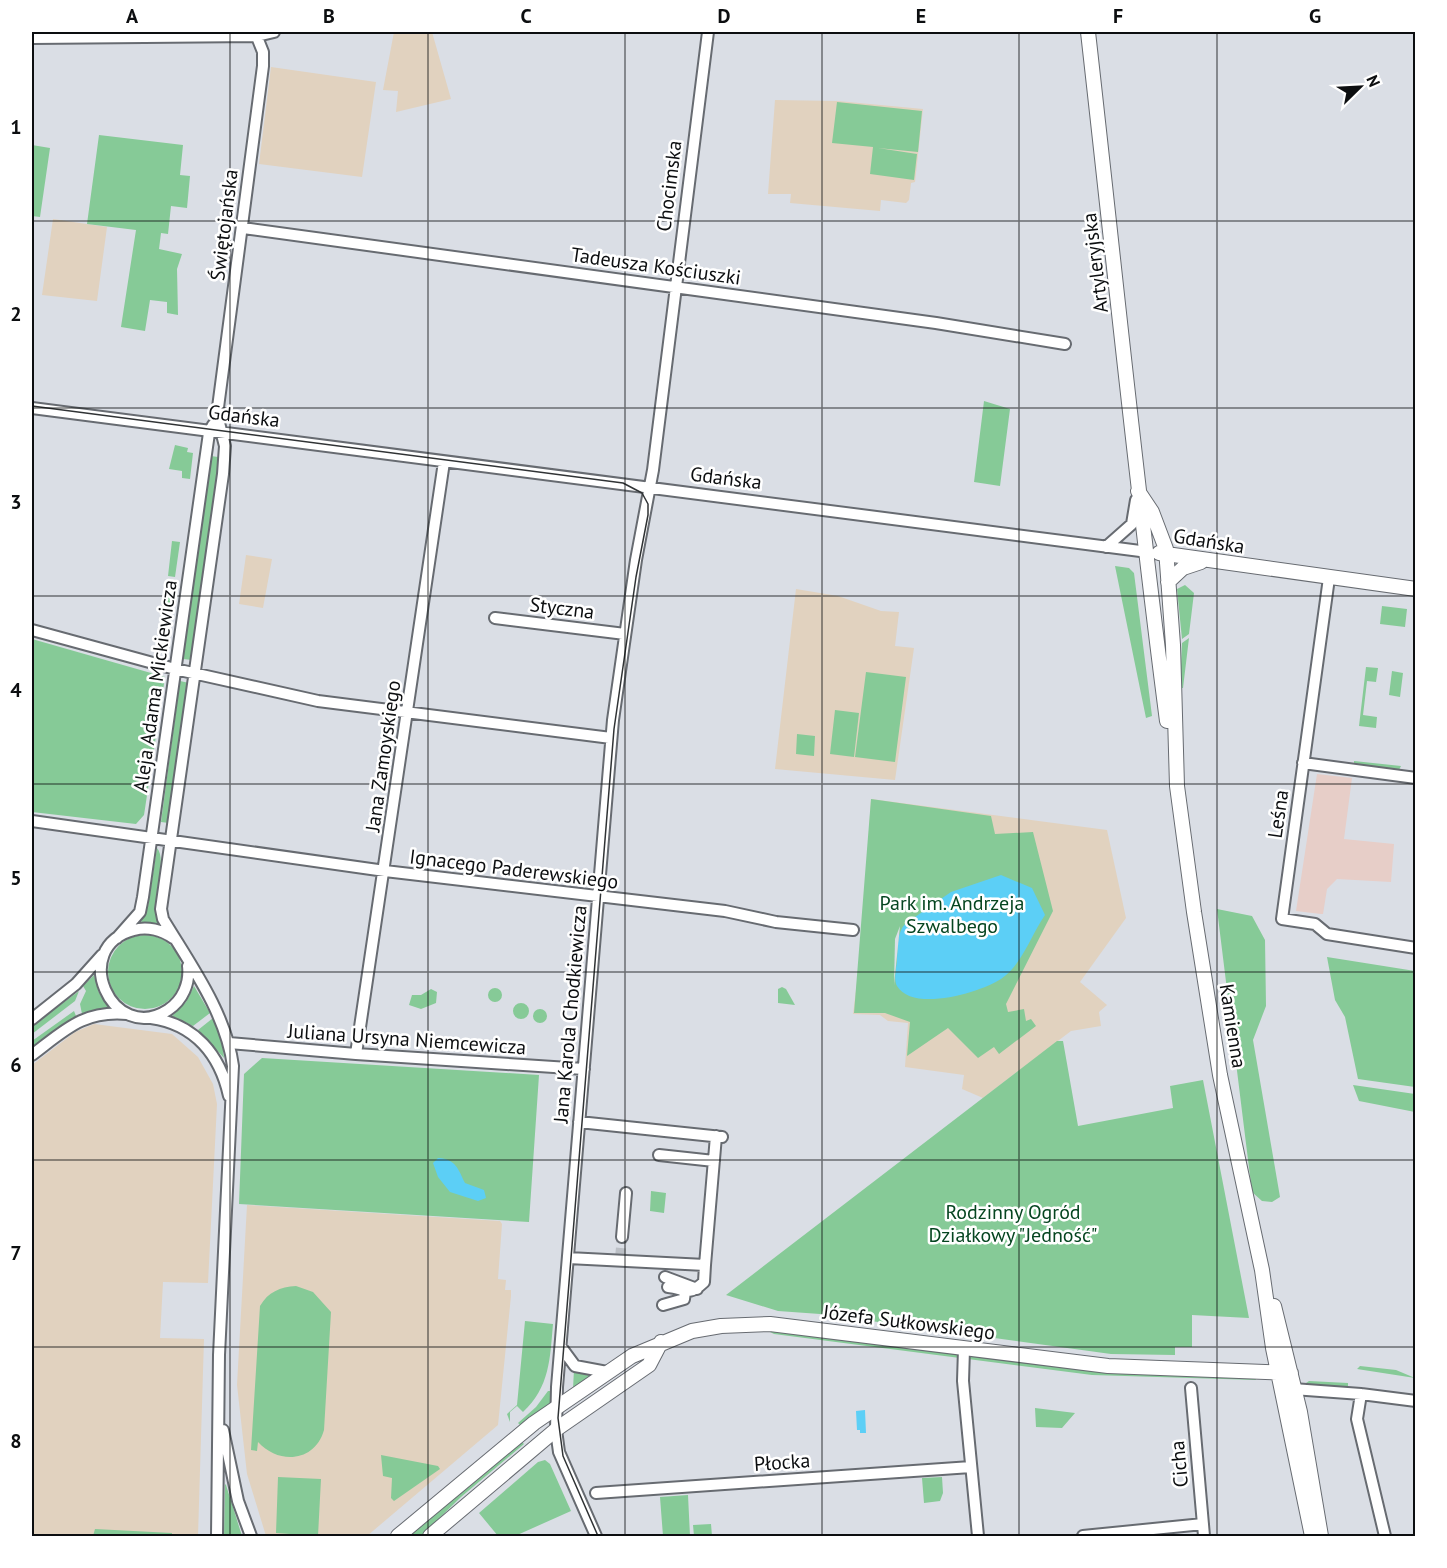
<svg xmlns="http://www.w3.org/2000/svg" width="1447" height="1568" font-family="'PT Sans',sans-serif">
<rect width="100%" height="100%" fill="#dadee5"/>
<path fill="#e1d2bf" d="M 394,32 L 432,32 L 451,99 L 396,112 L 398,91 L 383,90 Z
M 271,67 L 376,82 L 362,177 L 259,164 Z
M 775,100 L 838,101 L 923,109 L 915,182 L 911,183 L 909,200 L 906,203 L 881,200 L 880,211 L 790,203 L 791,194 L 768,194 Z
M 53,219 L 107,227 L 97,301 L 42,295 Z
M 246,555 L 272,559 L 263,608 L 239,604 Z
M 796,589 L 838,596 L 881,611 L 899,612 L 895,646 L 914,648 L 895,780 L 775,769 Z
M 871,799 L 1107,830 L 1126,918 L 1080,982 L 1107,1005 L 1099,1012 L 1101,1026 L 1071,1031 L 983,1098 L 962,1089 L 964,1075 L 905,1067 L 908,1023 L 888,1021 L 880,1015 L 853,1014 L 862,942 Z
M 94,1024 L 172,1034 L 198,1057 L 213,1084 L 217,1104 L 208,1283 L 163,1282 L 160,1338 L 204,1339 L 198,1536 L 32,1536 L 32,1065 L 75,1032 Z
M 247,1205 L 500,1221 L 502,1224 L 498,1279 L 506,1280 L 505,1290 L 511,1290 L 511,1296 L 498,1425 L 367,1536 L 266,1536 L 247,1474 L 237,1385 Z"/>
<path fill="#e7cec8" d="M 1317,774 L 1352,778 L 1344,839 L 1394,844 L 1391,882 L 1337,879 L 1327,889 L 1323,914 L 1321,914 L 1296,911 Z"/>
<path fill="#86ca97" d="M 837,102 L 922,111 L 918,152 L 878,148 L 917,154 L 914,180 L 870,174 L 873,147 L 832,143 Z
M 99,135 L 183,145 L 180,175 L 190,176 L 187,208 L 171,206 L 168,234 L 161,233 L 159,249 L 182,254 L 177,269 L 178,315 L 167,313 L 167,302 L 150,300 L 145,331 L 121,327 L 136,230 L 87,224 Z
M 32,145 L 50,148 L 40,217 L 32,216 Z
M 984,401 L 1010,409 L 1000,486 L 974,482 Z
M 175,445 L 188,448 L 187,452 L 193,453 L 190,479 L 182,478 L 182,471 L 169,469 Z
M 211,456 L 218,457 L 217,480 L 192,660 L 183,659 Z
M 172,541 L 180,542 L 175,577 L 168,576 Z
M 1115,566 L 1129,568 L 1134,573 L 1152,716 L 1146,718 Z
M 166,584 L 174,585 L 170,612 L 162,611 Z
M 1185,585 L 1194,593 L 1189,634 L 1182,639 L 1177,589 Z
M 1382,606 L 1407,609 L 1405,627 L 1380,624 Z
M 1189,638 L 1183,688 L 1180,688 L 1182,643 Z
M 32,639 L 165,677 L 144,815 L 136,824 L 32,812 Z
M 1366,667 L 1378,668 L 1376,682 L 1367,681 L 1363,715 L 1377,717 L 1376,728 L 1359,726 Z
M 1392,671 L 1403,673 L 1400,697 L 1389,695 Z
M 866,672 L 906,677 L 895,762 L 855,757 Z
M 180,681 L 189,683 L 169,823 L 161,822 Z
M 835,710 L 859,713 L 854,757 L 830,754 Z
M 797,734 L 815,736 L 814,756 L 796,754 Z
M 1354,761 L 1401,766 L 1399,770 L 1354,764 Z
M 871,799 L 991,816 L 995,834 L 1033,832 L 1053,911 L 1006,1004 L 1008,1012 L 1024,1009 L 1026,1021 L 1031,1019 L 1036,1026 L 999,1054 L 994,1047 L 978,1058 L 948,1028 L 907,1056 L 910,1022 L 885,1013 L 854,1013 Z
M 157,848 C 169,862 148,902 159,924 L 141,922 L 148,906 Z
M 1217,909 L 1252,916 L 1265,940 L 1266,1006 L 1253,1040 L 1280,1197 L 1272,1202 L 1262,1201 L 1252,1192 Z
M108 972a37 37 0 1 1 74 0a37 37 0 1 1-74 0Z
M 1327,957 L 1415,971 L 1415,1087 L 1358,1079 L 1345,1017 L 1335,1000 Z
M 94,975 L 99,993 L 108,1007 L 82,1014 L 80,1004 L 86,991 L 83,986 Z
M 194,986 L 210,1013 L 193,1026 L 172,1016 L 186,1002 Z
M 782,987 L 786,989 L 795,1005 L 778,1003 L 778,989 Z
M488 995a7 7 0 1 1 14 0a7 7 0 1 1-14 0Z
M 431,989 L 437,992 L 436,1003 L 421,1009 L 409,1005 L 412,995 L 421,995 Z
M 79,991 L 75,1001 L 32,1034 L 32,1026 Z
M513 1011a8 8 0 1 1 16 0a8 8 0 1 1-16 0Z
M533 1016a7 7 0 1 1 14 0a7 7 0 1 1-14 0Z
M 74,1011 L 76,1016 L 32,1049 L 32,1041 Z
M 213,1018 L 222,1041 L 224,1058 L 198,1030 Z
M 1057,1041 L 1063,1041 L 1078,1126 L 1173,1108 L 1170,1086 L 1203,1080 L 1249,1318 L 1192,1315 L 1192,1347 L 1175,1347 L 1175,1355 L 1111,1354 L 820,1314 L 778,1311 L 726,1295 Z
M 262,1058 L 539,1075 L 529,1222 L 239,1204 L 244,1074 Z
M 1353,1085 L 1415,1094 L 1415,1112 L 1359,1101 Z
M 651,1191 L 666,1193 L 664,1213 L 650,1211 Z
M 296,1286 L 313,1292 L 331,1312 L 324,1430 C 315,1462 279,1465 258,1442 L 257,1451 L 251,1450 L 260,1306 C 268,1292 280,1287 296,1286 Z
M 525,1321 L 553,1324 C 550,1358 550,1387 523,1412 L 517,1406 L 510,1412 L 510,1422 L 507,1414 L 517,1405 Z
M 772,1330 L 1255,1377 L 1256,1380 L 1092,1375 L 774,1334 L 770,1332 Z
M 1360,1366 L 1396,1370 L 1415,1378 L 1357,1369 Z
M 574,1369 L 592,1376 L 573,1389 Z
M 1309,1381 L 1348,1383 L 1348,1388 L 1310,1385 L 1306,1383 Z
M 548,1391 L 553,1391 L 550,1403 L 546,1408 L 521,1426 L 518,1423 L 536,1407 Z
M 1035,1408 L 1075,1413 L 1062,1428 L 1036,1427 Z
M 520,1440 L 524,1444 L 461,1497 L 421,1536 L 406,1536 Z
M 381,1455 L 438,1466 L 440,1469 L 394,1501 L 391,1498 L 392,1478 L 383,1476 Z
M 545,1460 L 550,1464 L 571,1511 L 515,1536 L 498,1536 L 479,1513 L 538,1462 Z
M 278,1477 L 321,1479 L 318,1536 L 276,1533 Z
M 942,1477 L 943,1493 L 940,1501 L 924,1503 L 922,1478 Z
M 225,1484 L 226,1485 L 242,1536 L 224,1536 Z
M 688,1495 L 690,1536 L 663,1536 L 660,1497 Z
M 711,1524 L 712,1536 L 694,1536 L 693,1525 Z
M 95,1529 L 172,1533 L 172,1536 L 93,1536 Z"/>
<path fill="#5ccff6" d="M 1001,875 L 1032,888 L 1045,915 C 1031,935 1022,965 1001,979 C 981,992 913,1013 897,986 C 893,979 897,966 897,959 C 898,946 897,933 905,924 L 951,892 Z
M 438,1158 C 456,1159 458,1169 465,1183 L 484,1190 L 486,1198 L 478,1201 L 450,1192 L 438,1177 L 433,1163 Z
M 865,1410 L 866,1433 L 860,1433 L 860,1430 L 857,1430 L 856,1411 Z"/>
<path fill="#dadee5" d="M 900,926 L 894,985 L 895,939 Z"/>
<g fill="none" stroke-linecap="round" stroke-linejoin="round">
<path stroke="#bbbfc5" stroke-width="10" stroke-dasharray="10 5" stroke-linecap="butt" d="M 620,1258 L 622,1237"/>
<defs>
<path id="minor" d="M 32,38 L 257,36 L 274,32
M 243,228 L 936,323 L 1065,344
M 32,408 L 1148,552
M 1106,547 L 1132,524 L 1136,500
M 1329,578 L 1282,919 L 1315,924 L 1327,934 L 1416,948
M 495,618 L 625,634
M 32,630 L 175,669 L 318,701 L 611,738
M 1303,763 L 1416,778
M 32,821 L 385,871 L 725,911 L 776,922 L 853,930
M 117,938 L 140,912 L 143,897 L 209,433 L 213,425
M 173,938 C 162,930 147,926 134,930 C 68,947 112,1046 168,1010 C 183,1000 190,983 188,966
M 151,1018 C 195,1024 220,1055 229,1096
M 32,1019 L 76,984 L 102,955
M 229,1043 L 356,1054 L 584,1069
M 356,1054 L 444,462
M 32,1055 C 64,1031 83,1010 127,1014
M 579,1122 L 722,1137
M 659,1155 L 714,1161
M 622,1237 L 626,1193
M 568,1258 L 705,1265 L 716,1136
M 665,1277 L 697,1289
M 668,1287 C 685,1288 687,1298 704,1282 L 705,1265
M 663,1305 L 684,1299 L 685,1292
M 561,1347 L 575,1366 L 607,1372
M 964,1349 L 963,1381 L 978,1536
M 1191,1388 L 1204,1536
M 1293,1389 L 1361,1394 L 1416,1401
M 1361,1394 L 1357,1419 L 1385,1536
M 223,1430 L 238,1501 L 251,1536
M 596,1493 L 971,1467
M 217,1536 L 219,1355 L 233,1066 C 226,1013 190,964 163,919 L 161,909 L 223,474 L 225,446 L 217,415 L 263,66 L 263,52 L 255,32
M 596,1536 L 559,1452 L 556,1430 L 557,1387 L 613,720 L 636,560 L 653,470 L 708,32
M 1083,1536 L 1203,1524"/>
<path id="major" d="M 1088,32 C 1114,262 1137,492 1167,721
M 1138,491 L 1152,512 L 1166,549 L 1173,645 L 1177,786 L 1194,912 L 1220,1075 L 1262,1270 L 1273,1348 L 1312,1536
M 1159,553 L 1416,589
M 1168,582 L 1183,568 L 1201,562
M 1274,1306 L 1300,1412 L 1321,1536
M 398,1536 L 534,1423 L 632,1356 L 692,1331 L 721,1326 L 770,1324 L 1108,1366 L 1291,1373
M 430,1536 L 558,1428 L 649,1365 L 661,1342"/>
</defs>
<use href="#minor" stroke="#676b71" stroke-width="14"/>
<use href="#major" stroke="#676b71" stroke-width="16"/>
<use href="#minor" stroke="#fff" stroke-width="10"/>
<use href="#major" stroke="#fff" stroke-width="14"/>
<path stroke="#303335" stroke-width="1.5" d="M 32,406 L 623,483 L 642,493 L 648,504 L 648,515 L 636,577 L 614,729 L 558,1418 L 563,1456 L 598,1536"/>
</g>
<path fill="none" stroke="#0c0e10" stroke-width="1.5" stroke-opacity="0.55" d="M 230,32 L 230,1536M 428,32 L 428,1536M 625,32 L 625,1536M 822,32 L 822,1536M 1019,32 L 1019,1536M 1217,32 L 1217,1536M 32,221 L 1416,221M 32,408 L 1416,408M 32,596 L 1416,596M 32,784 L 1416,784M 32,972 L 1416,972M 32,1160 L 1416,1160M 32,1347 L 1416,1347"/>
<g text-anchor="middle" stroke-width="5" stroke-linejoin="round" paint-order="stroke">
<g font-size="20" fill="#0c0e10" stroke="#fff">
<text transform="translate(669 186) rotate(-83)" y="7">Chocimska</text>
<text transform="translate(224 225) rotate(-83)" y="7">Świętojańska</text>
<text transform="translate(1095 263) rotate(-97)" y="7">Artyleryjska</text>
<text transform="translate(656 266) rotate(8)" y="7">Tadeusza Kościuszki</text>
<text transform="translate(244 416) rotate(7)" y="7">Gdańska</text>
<text transform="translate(726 478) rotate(7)" y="7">Gdańska</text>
<text transform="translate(1209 541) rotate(9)" y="7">Gdańska</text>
<text transform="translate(562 608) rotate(7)" y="7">Styczna</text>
<text transform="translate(155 686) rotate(-82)" y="7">Aleja Adama Mickiewicza</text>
<text transform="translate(383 756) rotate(-82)" y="7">Jana Zamoyskiego</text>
<text transform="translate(1278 814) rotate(-82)" y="7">Leśna</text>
<text transform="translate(514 869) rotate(7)" y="7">Ignacego Paderewskiego</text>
<text transform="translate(570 1014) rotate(-85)" y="7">Jana Karola Chodkiewicza</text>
<text transform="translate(1233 1026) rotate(81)" y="7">Kamienna</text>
<text transform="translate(407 1039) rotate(4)" y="7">Juliana Ursyna Niemcewicza</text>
<text transform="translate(909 1322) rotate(7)" y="7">Józefa Sułkowskiego</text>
<text transform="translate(782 1462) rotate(-4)" y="7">Płocka</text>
<text transform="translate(1179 1464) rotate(-95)" y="7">Cicha</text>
</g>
<g font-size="20" fill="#054520" stroke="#fff">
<text x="952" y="910">Park im. Andrzeja<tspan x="952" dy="23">Szwalbego</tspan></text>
<text x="1013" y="1219">Rodzinny Ogród<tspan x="1013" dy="23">Działkowy "Jedność"</tspan></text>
</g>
</g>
<rect width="1447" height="1568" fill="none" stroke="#ffffff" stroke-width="66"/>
<g transform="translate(1360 87) rotate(66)" stroke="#ffffff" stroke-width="4.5" paint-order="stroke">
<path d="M0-4.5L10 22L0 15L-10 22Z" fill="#0c0e10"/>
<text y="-9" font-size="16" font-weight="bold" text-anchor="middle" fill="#0c0e10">N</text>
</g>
<rect x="33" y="33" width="1381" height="1502" fill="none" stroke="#0c0e10" stroke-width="2"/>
<g font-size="20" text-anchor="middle" font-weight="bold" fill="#0c0e10">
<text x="132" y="23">A</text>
<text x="329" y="23">B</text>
<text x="526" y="23">C</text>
<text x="724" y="23">D</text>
<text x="921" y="23">E</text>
<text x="1118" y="23">F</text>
<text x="1315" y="23">G</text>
<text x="16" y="134">1</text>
<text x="16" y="321">2</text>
<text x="16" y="509">3</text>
<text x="16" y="697">4</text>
<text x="16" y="885">5</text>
<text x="16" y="1072">6</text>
<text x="16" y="1260">7</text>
<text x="16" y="1448">8</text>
</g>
</svg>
